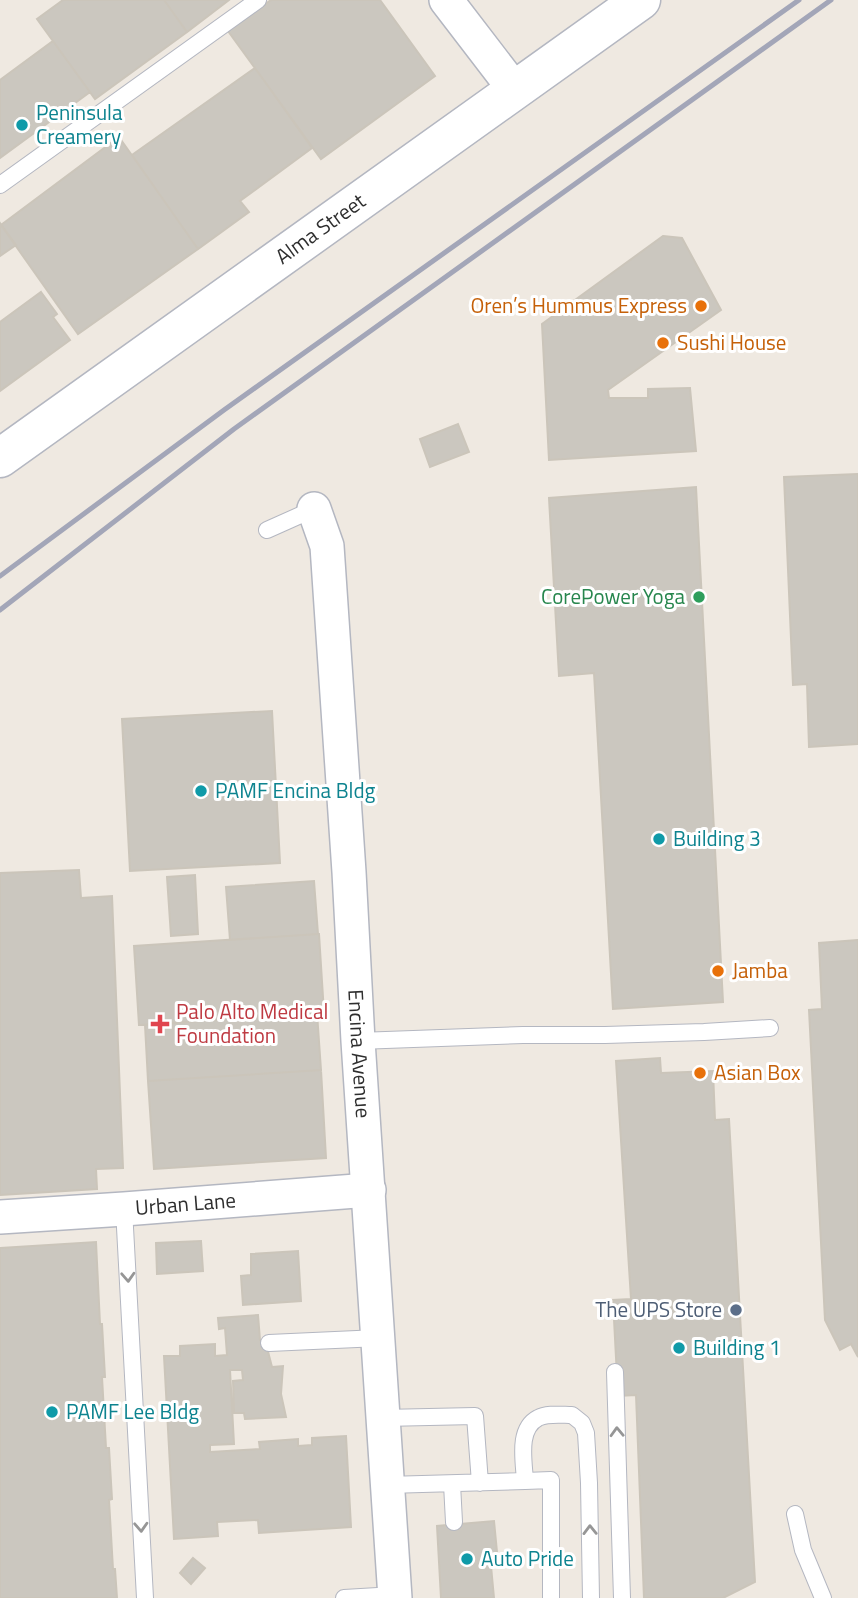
<svg xmlns="http://www.w3.org/2000/svg" width="858" height="1598" font-family="'Titillium Web',sans-serif">
<rect width="100%" height="100%" fill="#efe9e1"/>
<path fill="#cbc7bf" stroke="#cbc5ba" stroke-width="2" d="M 63,0 L 164,0 L 187,32 L 95,99 L 37,19 Z
M 164,0 L 229,0 L 187,32 Z
M 271,0 L 380,0 L 435,76 L 321,159 L 228,31 Z
M 53,41 L 90,92 L 0,158 L 0,80 Z
M 255,68 L 312,148 L 240,201 L 249,212 L 198,249 L 132,155 Z
M 119,137 L 198,249 L 78,334 L 1,225 Z
M 0,223 L 16,245 L 0,256 Z
M 663,236 L 682,238 L 721,310 L 608,390 L 609,398 L 648,398 L 648,389 L 690,388 L 696,451 L 549,460 L 542,324 Z
M 41,292 L 57,314 L 53,317 L 70,340 L 0,391 L 0,322 Z
M 458,424 L 469,452 L 430,467 L 420,439 Z
M 858,474 L 858,744 L 809,747 L 807,684 L 793,685 L 784,477 Z
M 696,487 L 723,1002 L 613,1009 L 594,673 L 559,676 L 549,498 Z
M 272,711 L 280,863 L 130,871 L 122,719 Z
M 79,870 L 81,898 L 112,896 L 123,1168 L 96,1169 L 97,1189 L 0,1195 L 0,873 Z
M 195,875 L 198,934 L 171,936 L 167,877 Z
M 314,881 L 318,934 L 230,940 L 226,887 Z
M 319,934 L 324,1013 L 139,1025 L 134,946 Z
M 858,940 L 858,1357 L 851,1344 L 840,1350 L 825,1320 L 809,1010 L 822,1009 L 819,943 Z
M 317,1013 L 321,1070 L 148,1081 L 145,1025 Z
M 660,1058 L 661,1073 L 713,1071 L 715,1120 L 729,1119 L 755,1582 L 723,1598 L 644,1598 L 636,1395 L 618,1396 L 613,1300 L 631,1299 L 616,1061 Z
M 321,1070 L 326,1158 L 154,1169 L 148,1081 Z
M 201,1241 L 203,1271 L 157,1274 L 156,1243 Z
M 96,1242 L 100,1324 L 102,1324 L 105,1377 L 102,1377 L 106,1448 L 109,1448 L 112,1499 L 109,1500 L 113,1569 L 115,1569 L 117,1598 L 0,1598 L 0,1248 Z
M 298,1251 L 301,1301 L 243,1305 L 241,1276 L 251,1275 L 251,1254 Z
M 258,1315 L 260,1340 L 265,1340 L 272,1367 L 283,1366 L 281,1394 L 286,1417 L 245,1419 L 244,1413 L 234,1413 L 233,1381 L 243,1380 L 242,1370 L 230,1370 L 234,1444 L 210,1445 L 210,1452 L 260,1449 L 259,1442 L 298,1439 L 298,1446 L 312,1445 L 312,1438 L 346,1436 L 351,1527 L 259,1533 L 258,1520 L 217,1522 L 218,1536 L 174,1539 L 164,1356 L 180,1356 L 180,1346 L 215,1344 L 215,1356 L 227,1355 L 225,1328 L 219,1329 L 218,1318 Z
M 494,1521 L 497,1552 L 491,1566 L 494,1598 L 441,1598 L 437,1526 Z
M 193,1558 L 205,1568 L 191,1584 L 180,1573 Z"/>
<g fill="none" stroke-linecap="round" stroke-linejoin="round">
<defs>
<path id="lane" d="M 0,185 L 258,0
M 267,530 L 314,509
M 358,1041 L 523,1035 L 605,1035 L 704,1032 L 770,1028
M 124,1209 L 145,1598
M 269,1343 L 379,1338
M 615,1372 L 622,1598
M 383,1418 L 475,1416 L 480,1483
M 525,1481 L 551,1480 L 551,1598
M 452,1484 L 454,1522
M 387,1485 L 525,1481 C 524,1461 517,1429 538,1418 C 547,1413 562,1415 572,1415 L 582,1423 L 586,1433 L 589,1483 L 591,1598
M 795,1514 L 803,1550 L 823,1598
M 344,1598 L 395,1595"/>
<g id="street">
<path d="M 446,0 L 515,90"/>
<path id="s1" d="M 314,509 L 327,546 L 349,872 L 358,1041 L 395,1598"/>
<path id="s2" d="M 0,1217 L 124,1209 L 369,1190"/>
</g>
<g id="secondary">
<path id="s3" d="M 0,458 L 641,0"/>
</g>
</defs>
<use href="#lane" stroke="#b4b7c1" stroke-width="18"/>
<use href="#street" stroke="#b4b7c1" stroke-width="36"/>
<use href="#secondary" stroke="#b4b7c1" stroke-width="41"/>
<use href="#lane" stroke="#fff" stroke-width="16"/>
<use href="#street" stroke="#fff" stroke-width="33"/>
<use href="#secondary" stroke="#fff" stroke-width="38"/>
<path stroke="#a3a6b8" stroke-width="5" d="M 0,576 L 224,410 L 799,0
M 0,610 L 234,429 L 831,0"/>
</g>
<defs><path id="oneway-chevron" d="M-2-3.5L2.5 0L-2 3.5" fill="none" stroke-width="1.6" stroke-linecap="round" stroke-linejoin="round" transform="scale(1.75)"/></defs>
<g stroke="#969696">
<use href="#oneway-chevron" transform="translate(128 1277) rotate(87)"/>
<use href="#oneway-chevron" transform="translate(617 1432) rotate(-92)"/>
<use href="#oneway-chevron" transform="translate(141 1527) rotate(87)"/>
<use href="#oneway-chevron" transform="translate(590 1530) rotate(-91)"/>
</g>
<g fill="#0f9aa8" stroke="#fff" stroke-width="2.5">
<circle cx="22" cy="125" r="7"/>
<circle cx="201" cy="791" r="7"/>
<circle cx="659" cy="839" r="7"/>
<circle cx="679" cy="1348" r="7"/>
<circle cx="52" cy="1412" r="7"/>
<circle cx="467" cy="1559" r="7"/>
</g>
<g fill="#e8710a" stroke="#fff" stroke-width="2.5">
<circle cx="701" cy="306" r="7"/>
<circle cx="663" cy="343" r="7"/>
<circle cx="718" cy="971" r="7"/>
<circle cx="700" cy="1073" r="7"/>
</g>
<circle fill="#2e9e5b" stroke="#fff" stroke-width="2.5" cx="699" cy="597" r="7"/>
<path fill="#e0444e" stroke="#fff" stroke-width="2.5" d="M156.5 1013.5h7v7h7v7h-7v7h-7v-7h-7v-7h7z"/>
<circle fill="#5c6f8a" stroke="#fff" stroke-width="2.5" cx="736" cy="1310" r="7"/>
<g text-anchor="middle" stroke-width="6" stroke-linejoin="round" paint-order="stroke">
<g font-size="21" fill="#0d838f" stroke="#fff" text-anchor="start">
<text x="36" y="120">Peninsula<tspan x="36" dy="24">Creamery</tspan></text>
<text x="215" y="798">PAMF Encina Bldg</text>
<text x="673" y="846">Building 3</text>
<text x="693" y="1355">Building 1</text>
<text x="66" y="1419">PAMF Lee Bldg</text>
<text x="481" y="1566">Auto Pride</text>
</g>
<g font-size="21" fill="#2e2e2e" stroke="#fff">
<text dy="7" stroke="none"><textPath href="#s3" startOffset="394">Alma Street</textPath></text>
<text dy="7" stroke="none"><textPath href="#s1" startOffset="548">Encina Avenue</textPath></text>
<text dy="7" stroke="none"><textPath href="#s2" startOffset="186">Urban Lane</textPath></text>
</g>
<g font-size="21" fill="#c56008" stroke="#fff" text-anchor="start">
<text x="687" y="313" text-anchor="end">Oren’s Hummus Express</text>
<text x="677" y="350">Sushi House</text>
<text x="732" y="978">Jamba</text>
<text x="714" y="1080">Asian Box</text>
</g>
<g font-size="21" fill="#27864d" stroke="#fff" text-anchor="end">
<text x="685" y="604">CorePower Yoga</text>
</g>
<g font-size="21" fill="#be3a42" stroke="#fff" text-anchor="start">
<text x="176" y="1019">Palo Alto Medical<tspan x="176" dy="24">Foundation</tspan></text>
</g>
<g font-size="21" fill="#4e5e75" stroke="#fff" text-anchor="end">
<text x="722" y="1317">The UPS Store</text>
</g>
</g>
</svg>
